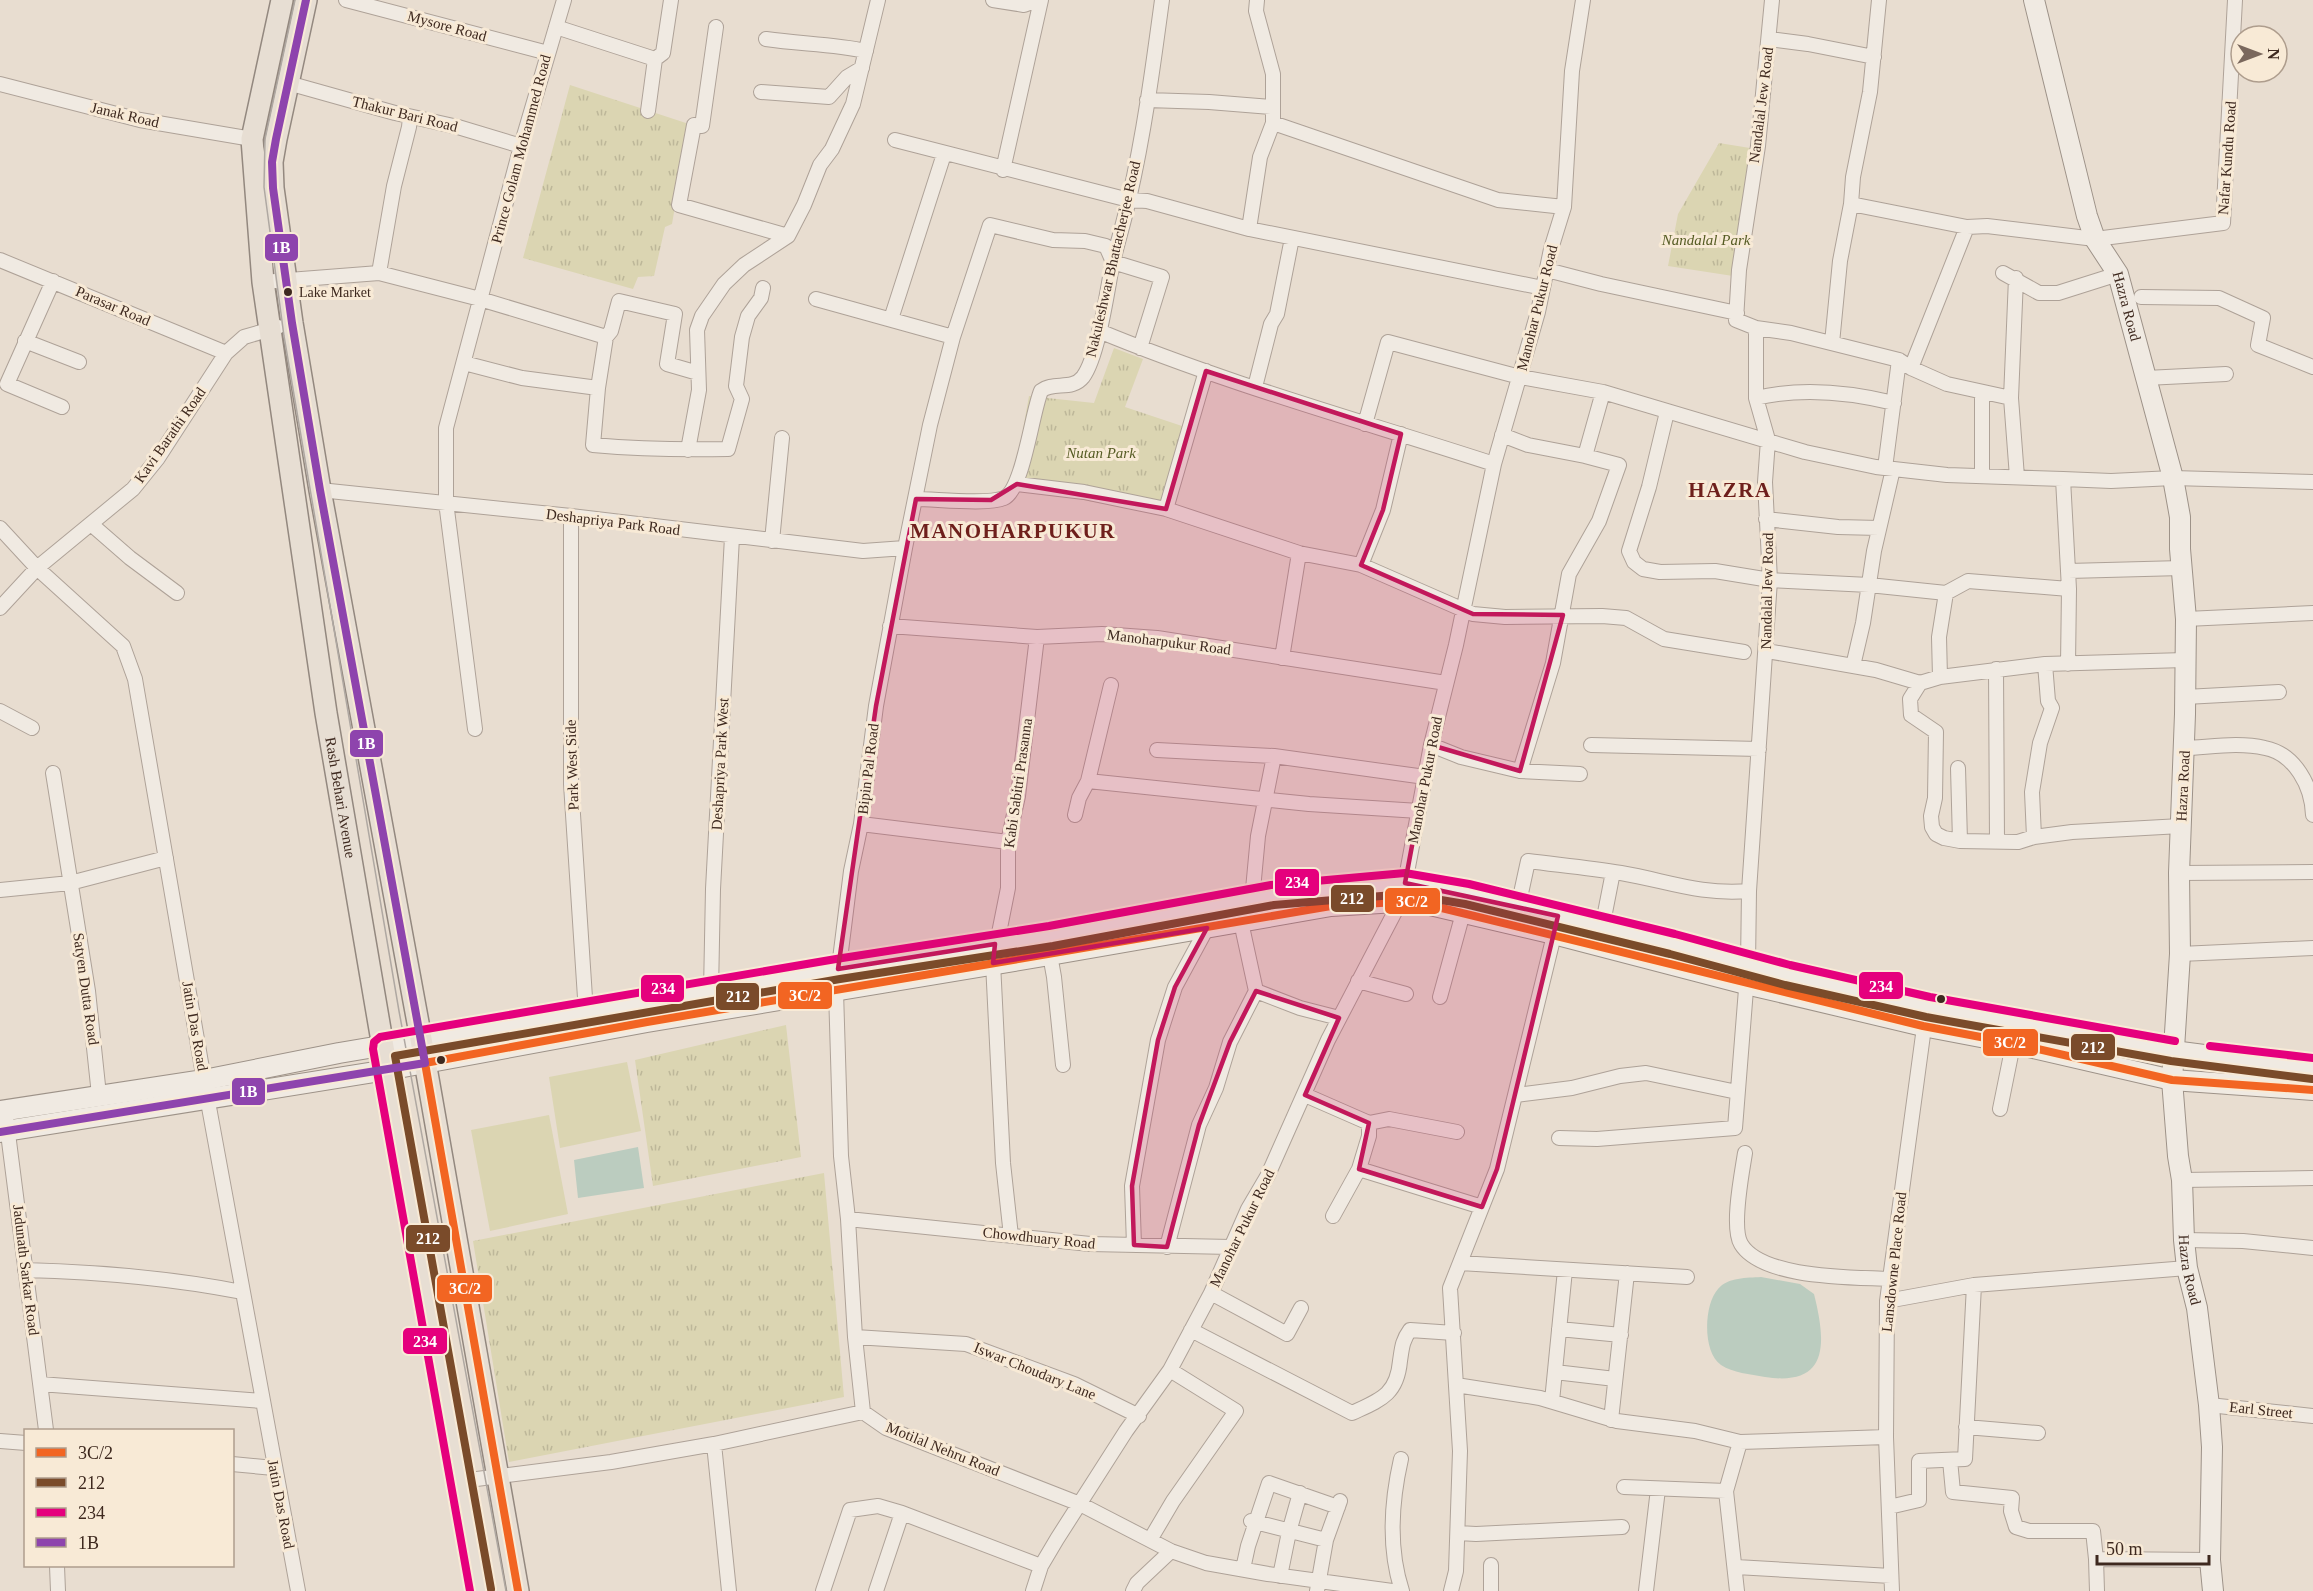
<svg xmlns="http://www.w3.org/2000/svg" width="2313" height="1591" font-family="'Times New Roman',serif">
<defs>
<pattern id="grass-tufts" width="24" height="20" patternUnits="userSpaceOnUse" patternTransform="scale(1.5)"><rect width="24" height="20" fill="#dbd5b2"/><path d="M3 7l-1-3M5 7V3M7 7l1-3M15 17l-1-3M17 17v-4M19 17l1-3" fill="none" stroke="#bdb799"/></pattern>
</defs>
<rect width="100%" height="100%" fill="#e8ddd0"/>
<path fill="url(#grass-tufts)" d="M 570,85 L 689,124 L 672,224 L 665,227 L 654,276 L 638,277 L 633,289 L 523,258 Z
M 1719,143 L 1750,148 L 1733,276 L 1668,266 L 1678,214 Z
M 1114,348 L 1143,359 L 1125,407 L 1185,427 L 1169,508 L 1093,502 L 1013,485 L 1029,396 L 1094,403 Z
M 786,1025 L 801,1157 L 653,1186 L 635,1060 Z
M 824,1173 L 844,1397 L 509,1462 L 473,1241 Z"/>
<path fill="#dbd5b2" d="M 627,1062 L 641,1131 L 560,1148 L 549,1077 Z
M 549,1115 L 568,1214 L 490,1231 L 471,1130 Z"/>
<path fill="#bbccbf" d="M 638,1147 L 644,1188 L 578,1198 L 574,1160 Z
M 1761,1277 L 1800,1284 L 1814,1294 C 1826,1342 1830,1387 1765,1377 C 1750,1374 1733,1373 1721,1365 C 1702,1352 1704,1304 1718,1289 C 1728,1277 1747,1278 1761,1277 Z"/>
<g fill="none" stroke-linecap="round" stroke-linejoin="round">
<defs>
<path id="street" d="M 346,0 L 548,53
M 993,0 L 1024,5 L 1038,0
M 556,27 L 655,59 L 648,111
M 716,27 L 702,126 L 694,125 L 679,205 L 788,236
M 766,39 C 800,44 834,44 866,51
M 1769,39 L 1808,44 L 1874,57
M 655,59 L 663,53 L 671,0
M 288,83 L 395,113 L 458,127 L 521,146
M 0,84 L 140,120 L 252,139
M 761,92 L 829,97 L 847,77 L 862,68
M 1147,100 L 1209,102 L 1271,107
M 1273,123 L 1498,200 L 1564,207
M 895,140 L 1129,200 L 1147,201 L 1249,229 L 1543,288
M 1003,170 L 1041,0
M 1851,204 L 1967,227 L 1987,226 L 2095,239 L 2223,223 L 2235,0
M 1249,229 L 1260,157 L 1273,123 L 1273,74 L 1256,11 L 1257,0
M 0,260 L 226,353
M 1547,270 L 1601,284 L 1737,313
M 379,273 L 394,186 L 409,127 L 410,117
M 2003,273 L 2039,293 L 2058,293 L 2118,274
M 2016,278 L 2011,398 L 2017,477
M 53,281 L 7,384 L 62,407
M 263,282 L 379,273 L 480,299 L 606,337 L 598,388 L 593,445 C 638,449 683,450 728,449 L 742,399 L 736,386 L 742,337 L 748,316 L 761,298 L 763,288
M 2141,297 L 2219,298 L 2263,318 L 2258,345 L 2313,367
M 816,299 L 953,337
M 891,319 L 944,154
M 1756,328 L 1791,333 L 1899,360 L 1911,368 L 1967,227
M 1099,331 C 1227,384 1362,421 1494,464
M 606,337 L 611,331 L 619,301 L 675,314 L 667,364 L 698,373
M 25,341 L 79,362
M 1832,343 L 1840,261 L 1851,204 L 1853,177 L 1870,92 L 1879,0
M 1140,348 L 1162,277 L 1113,262 L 1106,246 L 1085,241 L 1053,240 L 990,225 L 953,337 L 930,425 L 905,548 L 876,706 L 861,824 L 851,871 L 836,991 L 841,1156 L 848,1219 L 855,1337 L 863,1412 L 886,1428 L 1080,1504 L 1171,1551 L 1206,1563 L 1268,1574 L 1392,1591
M 464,363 L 522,378 L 598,388
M 1911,368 L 1947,384 L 2011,398
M 2146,378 L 2226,374
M 1255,387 L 1271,324 L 1277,314 L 1292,238
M 1756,398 C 1802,387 1849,392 1894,403
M 1667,412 L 1649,487 L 1629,551 L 1634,562 L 1643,569 L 1660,572 L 1715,571 L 1770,580 L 1869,585 L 1946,593 L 1968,581 L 2069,589
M 1365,424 L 1388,342 L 1520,377 L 1603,392 L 1805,452 L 1876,467 L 1947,475 L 2063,479 L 2111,481 L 2173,478 L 2313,482
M 1502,435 L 1528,445 L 1585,456
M 688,450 L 699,390 L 697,330 L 702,316 L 724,284 L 744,265 L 788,236 L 804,205 L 820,165 L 832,149 L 853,104 L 878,0
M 1885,468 L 1899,360
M 1982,476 L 1982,392
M 2063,479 L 2069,589 L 2068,664
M 1017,484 L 1084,492 L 1166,509 L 1299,553 L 1282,658
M 320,490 L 571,516 L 863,551 L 905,548
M 916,499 C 936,499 988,505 1004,498 C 1023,490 1032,412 1041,391 C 1053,381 1072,391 1083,377 C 1098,357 1107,292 1112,266 C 1117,244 1124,222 1129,199 C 1144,134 1153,67 1162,0
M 1166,509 L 1206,371
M 571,516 L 571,784 L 586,1013
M 1766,519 L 1838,527 L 1879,528
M 91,524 L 130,558 L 177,593
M 0,528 L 37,568 L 123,646 L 135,679 L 204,1080 L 298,1591
M 772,541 L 782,438
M 1299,553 L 1361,565 L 1473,614 L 1505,617 L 1602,616 L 1626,618 L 1664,639 L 1744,652
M 1361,565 L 1383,510 L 1401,434
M 2068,571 L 2182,568
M 0,608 L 37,568 L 133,489 L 158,458 L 226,353 L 244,337 L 278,327
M 2186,619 L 2313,613
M 890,626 L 1037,637 L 1102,634 L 1157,638 L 1446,683
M 1767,651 L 1876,670 L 1920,683
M 1853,666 L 1863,623 L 1874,551 L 1893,469
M 1996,669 L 1997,841
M 1940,677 L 1939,637 L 1946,593
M 2185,697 L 2279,692
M 0,711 L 32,728
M 475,729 L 446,502 L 446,428 L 521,146 L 564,0
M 1431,745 L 1461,757 L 1520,771 L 1580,774
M 1591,745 L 1759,749
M 2185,748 C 2211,747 2239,742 2265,748 C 2295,754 2312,786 2313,815
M 1157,750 L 1274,756 L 1425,777
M 1958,768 L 1960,841
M 1520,771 L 1553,663 L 1569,574 L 1599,521 L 1619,465 L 1585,456 L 1603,392
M 53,773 L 88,991 L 99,1095
M 1088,781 L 1309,804 L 1419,811
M 1075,815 L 1079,798 L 1088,781 L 1111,685
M 861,824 L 1008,842
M 2181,826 L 2072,832 L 2034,837 L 2018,842 L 1960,841 L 1944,838 L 1936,834 L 1932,827 L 1931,816 L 1935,798 L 1936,732 L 1911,715 L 1910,699 L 1920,683 L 1940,677 L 2045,664 L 2185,660
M 2034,837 L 2032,792 L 2040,743 L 2052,708 L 2048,701 L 2045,664
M 2179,873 L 2313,872
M 0,890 L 70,883 L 166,858
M 1252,900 L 1258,836 L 1274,756
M 1518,907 L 1528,861 C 1559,865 1590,868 1621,873 C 1668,881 1699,895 1749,891
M 1241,922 L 1256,991 L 1300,1008 L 1339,1018
M 1602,928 L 1613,872
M 2180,954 L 2313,948
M 1050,955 L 1054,977 L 1063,1065
M 1358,981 L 1406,994
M 711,991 L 713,889 L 732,537
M 1440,997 L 1463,913
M 1305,1095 L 1369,1123 L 1369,1136 L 1359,1169 L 1482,1207
M 1516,1095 L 1572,1088 L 1620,1076 L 1646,1073 L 1737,1092
M 2000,1109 L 2017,1025
M 5,1110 L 46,1430
M 1369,1123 L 1389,1119 L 1457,1132
M 1559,1138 L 1597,1139 L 1735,1128 L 1748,964 L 1749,891 L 1770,580 L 1765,482 L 1768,440 L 1756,398 L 1756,328 L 1736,320 L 1739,270 L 1758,146 L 1772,0
M 1745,1153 C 1742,1173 1731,1227 1741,1244 C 1762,1279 1854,1277 1889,1279
M 2182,1180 L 2313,1178
M 1333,1216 L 1359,1169
M 848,1219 L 1090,1244 L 1231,1247
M 1011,1236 L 1003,1163 L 993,963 L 1008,888 L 1008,842 L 1018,796 L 1037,637
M 2184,1240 L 2243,1241 L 2313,1248
M 1134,1245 L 1132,1186 L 1158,1040 L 1175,987 L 1207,928
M 1167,1247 L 1199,1125 L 1216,1088 L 1230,1042 L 1256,991
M 1460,1263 L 1687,1277
M 25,1270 C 98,1272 171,1278 242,1292
M 1211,1293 L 1287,1334 L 1301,1308
M 1887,1301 L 1974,1285 L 2187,1268
M 1559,1329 L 1621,1335
M 1191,1330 L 1352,1413 C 1380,1400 1397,1395 1400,1361 C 1402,1348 1402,1341 1410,1330 L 1454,1333
M 855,1337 L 966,1344 L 1074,1384 L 1139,1416
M 1555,1372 L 1615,1379
M 40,1384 L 262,1401
M 1456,1385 L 1540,1398 L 1617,1421 L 1695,1431 L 1740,1442 L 1886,1437
M 1552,1401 L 1565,1270
M 2209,1405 L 2313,1416
M 1611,1420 L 1627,1273
M 1966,1427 L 2038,1433
M 0,1441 L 26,1443
M 714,1444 L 729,1591
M 1401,1459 C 1391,1503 1388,1548 1402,1591
M 1950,1460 L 1953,1492 L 2012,1498 L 2011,1511 L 2016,1527 L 2029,1531 L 2093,1531 L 2096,1559
M 232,1464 L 274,1468
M 461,1481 L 611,1462 L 714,1444 L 863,1412
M 1624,1487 L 1726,1491
M 1889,1507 L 1919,1500 L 1919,1461 L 1965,1459 L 1974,1285
M 902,1513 L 1041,1566
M 1251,1521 L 1326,1540
M 1458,1533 L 1476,1534 L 1622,1527
M 1150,1540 L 1173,1501 L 1236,1411 L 1170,1370
M 57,1566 L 58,1591
M 1736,1567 L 1891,1576
M 1243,1569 L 1248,1546 L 1269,1483 L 1338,1507
M 1280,1576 L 1289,1532 L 1300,1493
M 823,1591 L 850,1510 L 878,1506 L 902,1513 L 876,1591
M 1033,1591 L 1041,1566 L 1057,1539 L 1126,1431 L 1170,1370 L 1211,1293 L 1248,1209 L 1268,1175 L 1328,1040 L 1399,904 L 1405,883 L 1431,745 L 1456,645 L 1494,464 L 1538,312 L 1551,249 L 1564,207 L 1572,71 L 1583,0
M 1133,1591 L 1137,1583 L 1171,1551
M 1317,1591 L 1326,1540 L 1340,1501
M 1451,1591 L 1456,1571 L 1460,1451 L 1450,1288 L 1497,1169 L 1556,927
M 1491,1591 L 1491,1565
M 1646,1591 L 1658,1489
M 1737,1591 L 1726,1491 L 1740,1442
M 1892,1591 L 1886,1437 L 1887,1301 L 1925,1020
M 2097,1591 L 2096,1559 L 2210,1560"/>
<g id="secondary">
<path id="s1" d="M 2034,0 L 2087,216 L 2095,239 L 2118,274 L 2173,478 L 2180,517 L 2180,549 L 2186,619 L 2185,714 L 2179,873 L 2180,954 L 2172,1080 L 2178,1156 L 2182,1180 L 2184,1240 L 2187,1268 L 2197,1308 L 2209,1405 L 2212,1447 L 2210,1560 L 2213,1591"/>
<path d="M 0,1111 L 204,1080 L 339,1053 L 838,969 L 1051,936 L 1273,895 L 1405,883 L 1467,894 L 1673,944 L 1787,975 L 1928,1007 L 2173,1051 L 2313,1069"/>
<path d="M 0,1132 L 387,1070 L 647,1022 L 1050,955 L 1331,906 L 1413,901 L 1554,934 L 1746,984 L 1923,1026 L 2012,1043 L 2172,1080 L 2313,1090"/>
</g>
<g id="primary">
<path id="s2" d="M 282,0 L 252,139 L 263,282 L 326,713 L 383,1047 L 481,1591"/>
<path d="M 306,0 L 276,139 L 272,162 L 273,188 L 292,323 L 320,490 L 421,1039 L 518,1591"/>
</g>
</defs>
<use href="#street" stroke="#aea298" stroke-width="16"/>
<use href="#secondary" stroke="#9d9288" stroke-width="22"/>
<use href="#primary" stroke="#93887f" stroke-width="24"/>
<use href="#street" stroke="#f0eae2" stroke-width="14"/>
<use href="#secondary" stroke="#f0eae2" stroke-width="20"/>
<use href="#primary" stroke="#e7ded3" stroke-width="21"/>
<path stroke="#afa8a2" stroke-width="1.5" d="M 295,0 L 265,139 L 264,187 L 284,336 L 399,1011 L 506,1591"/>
<defs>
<path id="bus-1" d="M 518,1591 L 425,1063 L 647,1022 L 1331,906 L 1413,901 L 1923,1026 L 2012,1043 L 2172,1080 L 2313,1090"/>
<path id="bus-2" d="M 491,1589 L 395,1056 L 840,979 L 1053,946 L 1274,905 L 1405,894 L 1465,904 L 1670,954 L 1785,985 L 1926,1017 L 2171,1061 L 2312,1079"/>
<path id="bus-3" d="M 2210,1046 L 2313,1058
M 470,1591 L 373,1049 L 374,1042 L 380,1037 L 836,959 L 1049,926 L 1271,885 L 1405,873 L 1469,884 L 1675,934 L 1790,965 L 1930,997 L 2175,1041"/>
<path id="bus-4" d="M 0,1132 L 425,1063 L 320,490 L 292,323 L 273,188 L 272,162 L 276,139 L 306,0"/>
</defs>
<use href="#bus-1" stroke="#f8ead6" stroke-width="12"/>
<use href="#bus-2" stroke="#f8ead6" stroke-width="12"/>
<use href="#bus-3" stroke="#f8ead6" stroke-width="12"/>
<use href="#bus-4" stroke="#f8ead6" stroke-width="12"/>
<use href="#bus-1" stroke="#f26522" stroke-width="8"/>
<use href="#bus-2" stroke="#7a4b2a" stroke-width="8"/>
<use href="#bus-3" stroke="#e5007d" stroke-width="8"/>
<use href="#bus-4" stroke="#8e44ad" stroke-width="8"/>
</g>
<path fill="#c2185b" fill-opacity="0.2" stroke="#c2185b" stroke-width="4.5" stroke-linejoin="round" d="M 1206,371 L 1401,434 L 1383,510 L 1361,565 L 1473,614 L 1563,615 L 1520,771 L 1431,745 L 1405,883 L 1558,916 L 1497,1169 L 1482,1207 L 1359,1169 L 1369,1123 L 1305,1095 L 1339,1018 L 1256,991 L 1230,1042 L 1199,1125 L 1167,1247 L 1134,1245 L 1132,1186 L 1158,1040 L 1175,987 L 1207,928 L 993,963 L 995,944 L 838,969 L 876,706 L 916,499 L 991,500 L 1017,484 L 1166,509 Z"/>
<g fill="#3e291f" stroke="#f8ead6" stroke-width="2">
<circle cx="288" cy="292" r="5"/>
<circle cx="1941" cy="999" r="5"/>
<circle cx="441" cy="1060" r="5"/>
</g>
<g text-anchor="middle" stroke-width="6" stroke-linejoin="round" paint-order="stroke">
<g font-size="14" fill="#3e291f" stroke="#f8ead6" text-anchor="start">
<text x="299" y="297">Lake Market</text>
</g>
<g font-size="15" fill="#3e291f" stroke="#f8ead6">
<text transform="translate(447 26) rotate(15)" y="5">Mysore Road</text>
<text transform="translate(1761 105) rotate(-83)" y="5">Nandalal Jew Road</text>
<text transform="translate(405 114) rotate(14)" y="5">Thakur Bari Road</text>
<text transform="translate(125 115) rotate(13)" y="5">Janak Road</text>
<text transform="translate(521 149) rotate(-75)" y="5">Prince Golam Mohammed Road</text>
<text transform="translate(2227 158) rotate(-86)" y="5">Nafar Kundu Road</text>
<text transform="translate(1113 259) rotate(-77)" y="5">Nakuleshwar Bhattacherjee Road</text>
<text transform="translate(113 306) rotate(23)" y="5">Parasar Road</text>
<text dy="5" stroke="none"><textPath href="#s1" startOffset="322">Hazra Road</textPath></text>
<text transform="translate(1537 308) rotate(-76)" y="5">Manohar Pukur Road</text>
<text transform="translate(170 435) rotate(-55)" y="5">Kavi Barathi Road</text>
<text transform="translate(613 522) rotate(7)" y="5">Deshapriya Park Road</text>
<text transform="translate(1767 591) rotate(-89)" y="5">Nandalal Jew Road</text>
<text transform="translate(1169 642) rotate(7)" y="5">Manoharpukur Road</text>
<text transform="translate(720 764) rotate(-87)" y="5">Deshapriya Park West</text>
<text transform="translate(572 765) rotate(-92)" y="5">Park West Side</text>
<text transform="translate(868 769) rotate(-83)" y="5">Bipin Pal Road</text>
<text transform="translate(1425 780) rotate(-79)" y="5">Manohar Pukur Road</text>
<text transform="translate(1018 783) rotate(-82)" y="5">Kabi Sabitri Prasanna</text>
<text transform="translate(2183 786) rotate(-87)" y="5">Hazra Road</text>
<text dy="5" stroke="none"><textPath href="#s2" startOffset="807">Rash Behari Avenue</textPath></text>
<text transform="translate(86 989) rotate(82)" y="5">Satyen Dutta Road</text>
<text transform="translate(195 1026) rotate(80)" y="5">Jatin Das Road</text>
<text transform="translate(1242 1228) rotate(-64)" y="5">Manohar Pukur Road</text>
<text transform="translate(1039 1238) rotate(6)" y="5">Chowdhuary Road</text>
<text transform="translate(1894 1262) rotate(-84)" y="5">Lansdowne Place Road</text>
<text transform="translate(26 1270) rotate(83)" y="5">Jadunath Sarkar Road</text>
<text dy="5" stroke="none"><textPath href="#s1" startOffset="1294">Hazra Road</textPath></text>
<text transform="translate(1035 1371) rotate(22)" y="5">Iswar Choudary Lane</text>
<text transform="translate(2261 1410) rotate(6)" y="5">Earl Street</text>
<text transform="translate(943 1449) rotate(22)" y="5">Motilal Nehru Road</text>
<text transform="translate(281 1504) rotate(79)" y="5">Jatin Das Road</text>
</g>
<g font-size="15" font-style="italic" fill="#565c24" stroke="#f8ead6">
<text x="1706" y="245">Nandalal Park</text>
<text x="1101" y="458">Nutan Park</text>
</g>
<g font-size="21" font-weight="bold" letter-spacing="1.5" fill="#6e1f1b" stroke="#f8ead6">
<text x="1730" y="497">HAZRA</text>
<text x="1013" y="538">MANOHARPUKUR</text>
</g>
</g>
<g stroke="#f8ead6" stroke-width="2">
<rect x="264" y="233" width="35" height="29" rx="6" fill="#8e44ad"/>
<rect x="349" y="729" width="35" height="29" rx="6" fill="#8e44ad"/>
<rect x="1274" y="868" width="46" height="29" rx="6" fill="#e5007d"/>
<rect x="1330" y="884" width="45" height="29" rx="6" fill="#7a4b2a"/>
<rect x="1384" y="887" width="57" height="28" rx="6" fill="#f26522"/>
<rect x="1858" y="971" width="46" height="29" rx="6" fill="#e5007d"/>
<rect x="640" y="974" width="45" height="29" rx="6" fill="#e5007d"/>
<rect x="777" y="981" width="56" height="29" rx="6" fill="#f26522"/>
<rect x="715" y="982" width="45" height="29" rx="6" fill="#7a4b2a"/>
<rect x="1982" y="1028" width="57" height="29" rx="6" fill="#f26522"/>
<rect x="2070" y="1033" width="46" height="28" rx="6" fill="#7a4b2a"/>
<rect x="231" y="1077" width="35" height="29" rx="6" fill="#8e44ad"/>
<rect x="405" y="1224" width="46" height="29" rx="6" fill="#7a4b2a"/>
<rect x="436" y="1274" width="57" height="29" rx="6" fill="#f26522"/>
<rect x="402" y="1327" width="46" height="28" rx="6" fill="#e5007d"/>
</g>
<g font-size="16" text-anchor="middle" font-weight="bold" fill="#fff">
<text x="281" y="253">1B</text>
<text x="366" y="749">1B</text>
<text x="1297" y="888">234</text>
<text x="1352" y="904">212</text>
<text x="1412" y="907">3C/2</text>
<text x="1881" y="992">234</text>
<text x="663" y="994">234</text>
<text x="805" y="1001">3C/2</text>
<text x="738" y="1002">212</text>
<text x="2010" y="1048">3C/2</text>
<text x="2093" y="1053">212</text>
<text x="248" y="1097">1B</text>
<text x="428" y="1244">212</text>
<text x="465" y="1294">3C/2</text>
<text x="425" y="1347">234</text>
</g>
<rect x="24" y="1429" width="210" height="138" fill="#f8ead6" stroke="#ae9d8d" stroke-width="1.5"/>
<rect x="36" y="1448" width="30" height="9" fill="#f26522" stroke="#ae9d8d" stroke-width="1.5"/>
<text x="78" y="1459" font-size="18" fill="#3e291f">3C/2</text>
<rect x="36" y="1478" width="30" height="9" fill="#7a4b2a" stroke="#ae9d8d" stroke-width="1.5"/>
<text x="78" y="1489" font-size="18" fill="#3e291f">212</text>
<rect x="36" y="1508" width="30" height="9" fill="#e5007d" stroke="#ae9d8d" stroke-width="1.5"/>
<text x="78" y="1519" font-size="18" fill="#3e291f">234</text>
<rect x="36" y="1538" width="30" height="9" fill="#8e44ad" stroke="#ae9d8d" stroke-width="1.5"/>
<text x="78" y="1549" font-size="18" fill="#3e291f">1B</text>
<g transform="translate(2259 54) rotate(90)"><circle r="28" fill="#f8ead6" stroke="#ae9d8d" stroke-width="1.5"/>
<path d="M0-4.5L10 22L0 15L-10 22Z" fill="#7a685d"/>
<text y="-9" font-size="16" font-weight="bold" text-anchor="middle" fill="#3e291f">N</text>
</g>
<path d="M2097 1555v9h112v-9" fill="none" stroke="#3e291f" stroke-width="3"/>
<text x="2106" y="1555" font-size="18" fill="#3e291f" stroke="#f8ead6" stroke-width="4.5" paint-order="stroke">50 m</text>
</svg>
